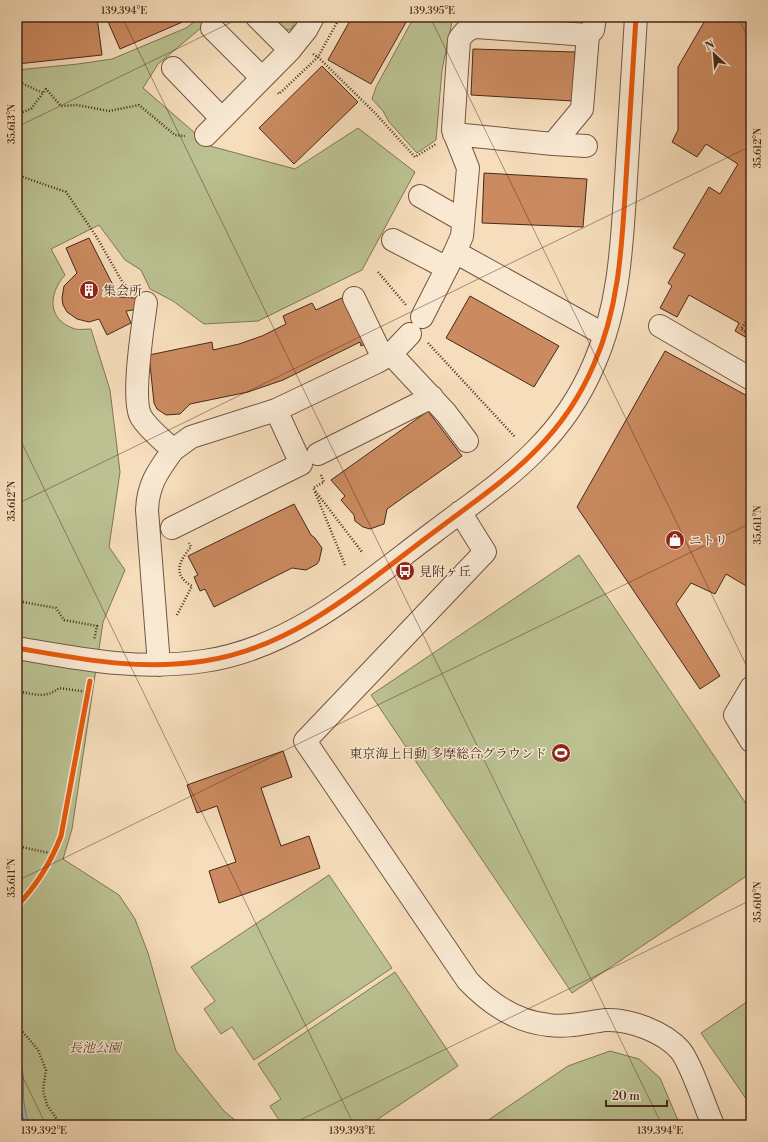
<svg xmlns="http://www.w3.org/2000/svg" width="768" height="1142" font-family="'Libre Bodoni','Noto Serif JP',serif">
<rect width="100%" height="100%" fill="#f6ddbb"/>
<filter id="stains"><feTurbulence type="fractalNoise" baseFrequency=".005" numOctaves="4"/><feColorMatrix values="0 0 0 0 .2 0 0 0 0 .09 0 0 0 0 .02 0 0 0 .5 -.17"/></filter>
<radialGradient id="worn" r=".72"><stop offset=".6" stop-color="#630" stop-opacity="0"/><stop offset="1" stop-color="#630" stop-opacity=".3"/></radialGradient>
<path fill="#bbc191" stroke="#817556" d="M 214,17 L 158,64 L 143,88 L 210,146 L 295,169 L 358,128 L 415,172 L 362,270 L 258,321 L 204,324 L 173,301 L 150,289 L 141,270 L 125,260 L 99,225 L 51,249 L 65,275 C 48,294 47,320 75,329 C 79,330 86,329 91,329 L 110,390 L 120,472 L 109,547 L 125,570 L 103,622 L 72,829 L 63,859 L 119,895 L 135,919 L 148,953 L 176,1051 L 224,1111 L 241,1125 L 17,1125 L 17,70 L 78,64 L 112,59 L 186,28 L 199,18 Z
M 269,17 L 298,17 L 291,30 L 281,29 Z
M 414,17 L 453,17 L 442,70 L 436,140 L 417,153 L 389,122 L 383,111 L 372,99 L 376,87 Z
M 579,555 L 751,811 L 751,873 L 572,993 L 371,695 Z
M 329,875 L 392,968 L 254,1060 L 232,1027 L 221,1034 L 204,1009 L 215,1001 L 191,967 Z
M 395,972 L 458,1066 L 369,1125 L 282,1125 L 270,1106 L 281,1099 L 258,1064 Z
M 751,999 L 751,1106 L 701,1033 Z
M 610,1051 L 639,1059 L 660,1078 L 680,1125 L 481,1125 L 568,1066 Z"/>
<path fill="#a4b8bc" stroke="#7f7f7c" d="M 17,1059 C 27,1071 22,1089 24,1103 C 25,1110 27,1118 29,1125 L 17,1125 Z"/>
<g fill="none" stroke-linecap="round" stroke-linejoin="round">
<path stroke="#76706c" stroke-width="1" d="M 17,1070 L 20,1083 L 19,1103 L 25,1125"/>
</g>
<path fill="#cb8a60" stroke="#47291b" d="M 17,17 L 97,17 L 102,55 L 17,64 Z
M 106,17 L 194,17 L 120,49 Z
M 352,17 L 409,17 L 371,84 L 328,60 Z
M 707,17 L 751,17 L 751,335 L 749,339 L 735,331 L 739,323 L 689,295 L 677,317 L 660,308 L 672,286 L 668,283 L 685,254 L 673,248 L 709,187 L 720,194 L 738,164 L 706,144 L 697,157 L 672,142 L 678,130 L 678,67 Z
M 473,49 L 575,52 L 573,101 L 471,95 Z
M 322,66 L 358,102 L 294,164 L 259,128 Z
M 484,173 L 587,179 L 583,227 L 482,223 Z
M 89,238 L 119,297 L 137,298 L 140,309 L 126,311 L 131,323 L 107,335 L 99,319 L 89,322 L 77,319 L 67,312 L 63,305 L 62,298 L 64,286 L 77,273 L 66,248 Z
M 470,296 L 559,346 L 534,387 L 446,338 Z
M 344,297 L 366,344 L 361,346 L 360,342 L 283,380 L 248,392 L 190,404 L 180,414 L 166,415 L 157,409 L 154,403 L 149,355 L 212,342 L 213,350 L 239,344 L 262,336 L 286,324 L 283,316 L 312,303 L 316,310 Z
M 665,351 L 751,398 L 751,583 L 748,587 L 726,574 L 715,594 L 691,583 L 676,604 L 720,676 L 700,689 L 577,507 Z
M 428,411 L 462,456 L 387,509 L 384,524 L 370,529 L 363,527 L 355,521 L 354,515 L 341,500 L 345,496 L 331,480 Z
M 294,504 L 311,535 L 315,538 L 322,548 L 319,561 L 317,564 L 306,570 L 292,568 L 214,607 L 205,589 L 200,591 L 194,577 L 198,575 L 188,556 Z
M 283,751 L 292,777 L 261,788 L 281,846 L 309,836 L 320,868 L 219,903 L 209,871 L 236,862 L 217,806 L 197,813 L 187,785 Z"/>
<g fill="none" stroke-linecap="round" stroke-linejoin="round">
<defs>
<path id="minor" d="M 257,17 L 290,50
M 212,28 L 262,78
M 588,35 L 593,30 L 595,17
M 173,68 L 222,119
M 454,134 L 553,144 L 582,109 L 588,35 L 476,27 C 468,28 463,33 459,40 L 453,130 L 468,168 L 462,236 L 455,252 L 605,335
M 206,135 L 290,50 L 306,30 L 313,17
M 553,144 L 586,146
M 420,196 L 462,220
M 393,240 L 447,268
M 354,298 L 383,358
M 146,303 C 143,326 131,399 141,417 C 149,430 163,440 173,450 C 158,471 148,484 147,510 L 159,665
M 422,317 L 455,252
M 660,326 L 751,379
M 391,354 L 446,413 L 467,441
M 173,450 L 191,437 L 276,410 L 377,362 L 391,354 L 410,334
M 318,454 L 432,397
M 460,512 L 485,552 L 305,741 L 468,981 C 490,1004 517,1022 549,1025 C 568,1028 587,1022 606,1020 C 630,1019 664,1032 680,1050 C 691,1063 705,1107 713,1125
M 172,528 L 301,464 L 276,410
M 17,648 C 81,659 138,671 204,661 C 294,648 364,584 434,532 C 468,506 506,481 536,450 C 560,426 581,395 594,364 C 620,305 622,242 626,179 C 629,125 633,71 636,17
M 751,688 L 735,715 L 751,741"/>
</defs>
<use href="#minor" stroke="#735643" stroke-width="24"/>
<path stroke="#47291b" stroke-width="2.5" stroke-dasharray="1 2" stroke-linecap="butt" d="M 313,54 L 318,57 L 376,114 L 415,157 L 436,144
M 17,81 L 43,93
M 278,93 L 279,94 L 318,57 L 340,17
M 17,114 L 31,109 L 46,89 L 61,106 L 77,105 L 109,111 L 139,105 L 175,135 L 185,136
M 17,175 L 66,192 L 96,236 L 123,283 L 130,290
M 378,272 L 406,305
M 751,315 L 741,329 L 751,335
M 428,343 L 515,437
M 17,454 L 17,464
M 321,475 L 324,482 L 313,488 L 362,552
M 315,492 L 345,565
M 17,601 L 56,608 L 64,620 L 97,626 L 94,640
M 177,615 L 192,586 C 172,575 179,561 191,547 L 189,543
M 17,691 C 33,694 46,699 59,688 L 88,692
M 17,846 L 54,854
M 17,906 C 36,886 51,862 61,836 L 90,682
M 17,939 L 19,942 L 17,959
M 17,1025 L 38,1050 L 46,1070 L 43,1090 L 47,1105 L 61,1125"/>
<use href="#minor" stroke="#f9e9d3" stroke-width="22"/>
<defs>
<path id="cycleway" d="M 17,648 C 81,659 138,671 204,661 C 294,648 364,584 434,532 C 468,506 506,481 536,450 C 560,426 581,395 594,364 C 620,305 622,242 626,179 C 629,125 633,71 636,17
M 17,906 C 36,886 51,862 61,836 L 90,681"/>
</defs>
<use href="#cycleway" stroke="#f9e9d3" stroke-width="8"/>
<use href="#cycleway" stroke="#e8590c" stroke-width="5"/>
</g>
<path fill="none" stroke="#47291b" stroke-width="1" stroke-opacity="0.45" d="M 122,17 L 662,1125M 430,17 L 751,675M 738,17 L 751,44M 17,127 L 242,17M 17,433 L 354,1125M 17,504 L 751,146M 17,881 L 751,523M 17,1065 L 46,1125M 290,1125 L 751,900"/>
<defs>
<symbol id="building-disc" viewBox="-11 -11 22 22"><circle r="9.5" fill="#8f2418" stroke="#f9e9d3"/><path d="M-4-6H4V6H1V3H-1V6H-4ZM-2.5-4.3h1.7v1.8h-1.7ZM.8-4.3h1.7v1.8H.8ZM-2.5-1h1.7V.8h-1.7ZM.8-1h1.7V.8H.8Z" fill="#fff"/></symbol>
<symbol id="shop-disc" viewBox="-11 -11 22 22"><circle r="9.5" fill="#8f2418" stroke="#f9e9d3"/><path d="M-5-2.5h2.3a2.7 3.5 0 0 1 5.4 0H5L5.5 6h-11ZM-1.5-2.5h3a1.5 2.3 0 0 0-3 0Z" fill="#fff"/></symbol>
<symbol id="bus-disc" viewBox="-11 -11 22 22"><circle r="9.5" fill="#8f2418" stroke="#f9e9d3"/><path d="M-5-6H5V4H4V6H2V4H-2V6H-4V4H-5ZM-3.5-4V0h7V-4ZM-3.5 1.2v1.5H-2V1.2ZM2 1.2v1.5H3.5V1.2Z" fill="#fff"/></symbol>
<symbol id="stadium-disc" viewBox="-11 -11 22 22"><circle r="9.5" fill="#8f2418" stroke="#f9e9d3"/><path d="M0-5a6.5 5 0 1 0 0 10a6.5 5 0 1 0 0-10ZM-3.5-1.8h7v3.6h-7Z" fill="#fff"/></symbol>
</defs>
<g fill-rule="evenodd">
<use href="#building-disc" x="78" y="279" width="22" height="22"/>
<use href="#shop-disc" x="664" y="529" width="22" height="22"/>
<use href="#bus-disc" x="394" y="560" width="22" height="22"/>
<use href="#stadium-disc" x="550" y="742" width="22" height="22"/>
</g>
<g text-anchor="middle" stroke-width="3" stroke-linejoin="round" paint-order="stroke">
<g font-size="13" fill="#47291b" stroke="#f9e9d3" text-anchor="start">
<text x="103" y="295">集会所</text>
<text x="689" y="545">ニトリ</text>
<text x="419" y="576">見附ヶ丘</text>
<text x="547" y="758" text-anchor="end">東京海上日動 多摩総合グラウンド</text>
</g>
<g font-size="13" font-style="italic" fill="#5e4733" stroke="#f9e9d3">
<text x="95" y="1052">長池公園</text>
</g>
</g>
<rect width="768" height="1142" fill="none" stroke="#f6ddbb" stroke-width="44"/>
<g transform="translate(714 54) rotate(334)" stroke="#f9e9d3" stroke-width="3" paint-order="stroke">
<path d="M0-3L7 15L0 10L-7 15Z" fill="#47291b"/>
<text y="-6" font-size="11" font-weight="bold" text-anchor="middle" fill="#47291b">N</text>
</g>
<path d="M606 1100v6h61v-6" fill="none" stroke="#47291b" stroke-width="2"/>
<text x="612" y="1100" font-size="12" fill="#47291b" stroke="#f9e9d3" stroke-width="3" paint-order="stroke">20 m</text>
<rect x="22" y="22" width="724" height="1098" fill="none" stroke="#47291b" stroke-width="1.5"/>
<g font-size="10" text-anchor="middle" fill="#47291b">
<text x="124" y="14">139.394°E</text>
<text x="432" y="14">139.395°E</text>
<text transform="translate(11 124) rotate(-90)" y="4">35.613°N</text>
<text transform="translate(757 148) rotate(-90)" y="4">35.612°N</text>
<text transform="translate(11 501) rotate(-90)" y="4">35.612°N</text>
<text transform="translate(757 525) rotate(-90)" y="4">35.611°N</text>
<text transform="translate(11 878) rotate(-90)" y="4">35.611°N</text>
<text transform="translate(757 902) rotate(-90)" y="4">35.610°N</text>
<text x="44" y="1134">139.392°E</text>
<text x="352" y="1134">139.393°E</text>
<text x="660" y="1134">139.394°E</text>
</g>
<rect width="100%" height="100%" filter="url(#stains)"/>
<rect width="100%" height="100%" fill="url(#worn)"/>
</svg>
